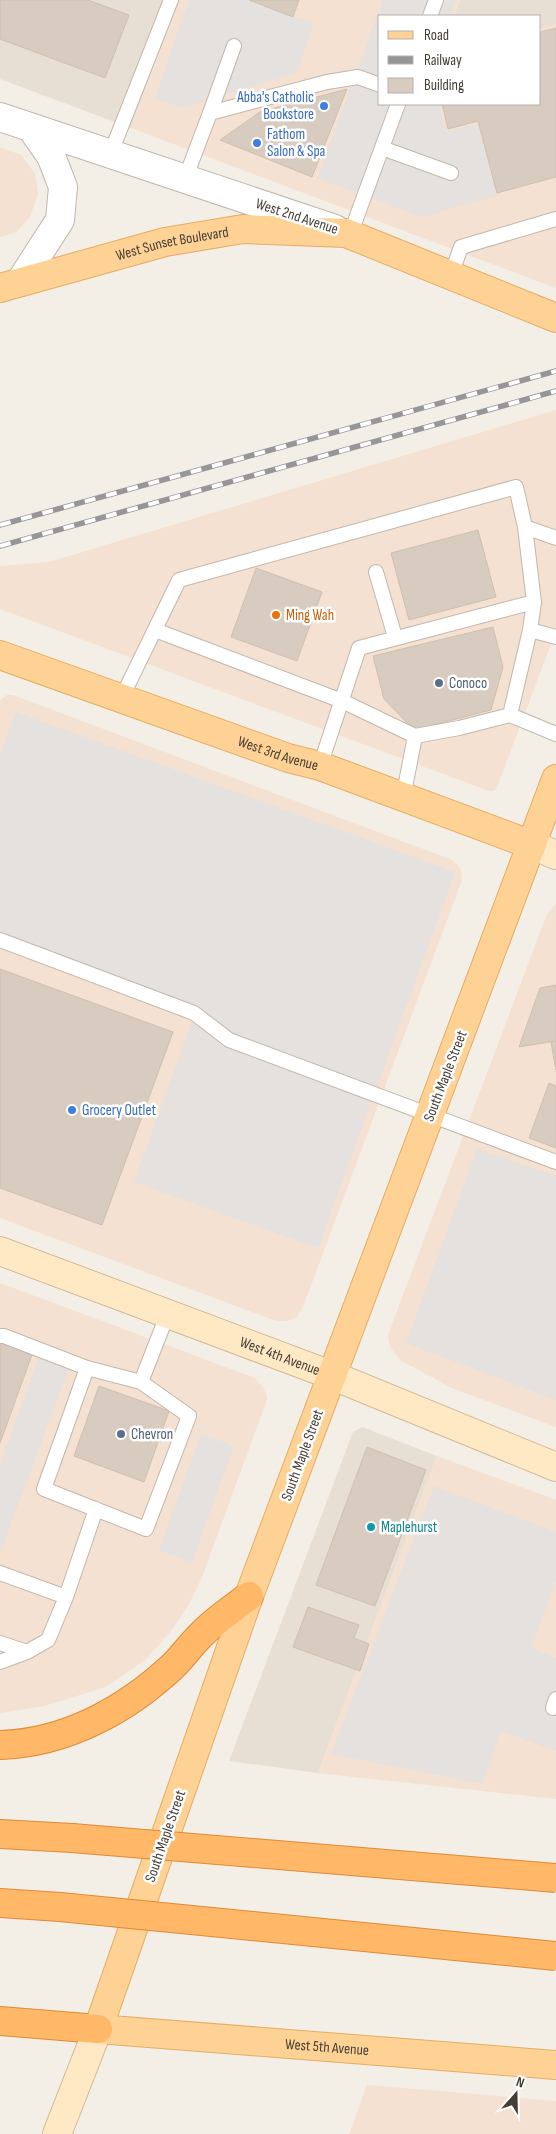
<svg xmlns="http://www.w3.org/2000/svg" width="556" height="2134" font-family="'Sofia Sans Condensed',sans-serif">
<rect width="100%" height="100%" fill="#f3eee6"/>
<path fill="#e7dfd4" d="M 0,0 L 178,0 L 131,128 L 0,79 Z
M 460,0 L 556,0 L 556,25 L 540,29 L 540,16 L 454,16 Z
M 362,1427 L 437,1456 L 318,1773 L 229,1761 L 353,1432 Z"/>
<path fill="#f5e1d1" d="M 179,0 L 460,0 L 454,16 L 380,16 L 380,104 L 540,104 L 540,29 L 556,25 L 556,288 L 131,128 Z
M 0,147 L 21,155 L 35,173 L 38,194 L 30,217 L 16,232 L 0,237 Z
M 556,410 L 556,631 L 497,787 L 494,791 L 489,791 L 0,609 L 0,566 L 49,562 Z
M 7,695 L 13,695 L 450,859 L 456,863 L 461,870 L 462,880 L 303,1307 L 297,1317 L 287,1321 L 276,1321 L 0,1218 L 0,700 Z
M 556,904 L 556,1427 L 452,1388 L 400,1360 L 390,1347 L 388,1335 L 547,914 Z
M 0,1283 L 255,1378 L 262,1386 L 267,1395 L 267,1400 L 202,1577 L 189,1604 L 171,1631 L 146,1659 L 106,1687 L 44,1706 L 0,1713 Z
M 437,1456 L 556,1500 L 556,1799 L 318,1773 Z
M 367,2085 L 556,2101 L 556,2134 L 349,2134 Z"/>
<path fill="#e4e1de" d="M 189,0 L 247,0 L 314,23 L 296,73 L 183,108 L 155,98 Z
M 383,0 L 456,0 L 450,16 L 380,16 L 380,104 L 439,104 L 446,131 L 478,124 L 499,195 L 422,217 L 317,178 Z
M 16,712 L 455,872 L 318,1248 L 134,1182 L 193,1018 L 0,948 L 0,755 Z
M 477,1149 L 556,1176 L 556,1400 L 406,1343 Z
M 39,1357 L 69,1368 L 0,1553 L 0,1465 Z
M 201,1434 L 234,1446 L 192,1562 L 159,1550 Z
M 434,1486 L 556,1532 L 556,1580 L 531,1648 L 556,1658 L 556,1751 L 501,1731 L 483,1784 L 331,1754 Z"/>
<path fill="#d8cbbf" stroke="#d0bfaf" d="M 0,0 L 88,0 L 129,15 L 105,78 L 0,39 Z
M 249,0 L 299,0 L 293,17 Z
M 556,28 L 556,177 L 497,193 L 478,121 L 448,129 L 442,104 L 540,104 L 540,32 Z
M 347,89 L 312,177 L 220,140 L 260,112 Z
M 478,530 L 496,597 L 409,620 L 391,553 Z
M 256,568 L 322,592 L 297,661 L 231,637 Z
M 493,627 L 503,667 L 491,710 L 414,730 L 384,699 L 373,656 Z
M 0,969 L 173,1032 L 102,1225 L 0,1188 Z
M 556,985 L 556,1041 L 519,1047 L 540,988 Z
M 556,1041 L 556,1070 L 551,1042 Z
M 549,1083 L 556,1086 L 556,1148 L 529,1138 Z
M 0,1340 L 33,1352 L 0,1443 Z
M 99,1386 L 169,1411 L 144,1482 L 74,1456 Z
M 367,1447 L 426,1470 L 375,1606 L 316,1585 Z
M 308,1607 L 359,1625 L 354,1638 L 369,1644 L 360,1671 L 293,1647 Z"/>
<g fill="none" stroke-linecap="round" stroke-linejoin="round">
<defs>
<path id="lane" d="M 430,16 L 436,0
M 210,113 L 234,46
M 382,148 L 451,173
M 110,155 L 171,0
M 185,179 L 210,113 L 327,82 L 358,77 L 380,85
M 350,235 L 398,104
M 451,275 L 461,247 L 556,219
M 525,527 L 556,538
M 376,572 L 395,637
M 534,602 L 530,630 L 510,715 L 556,734
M 155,630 L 342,701 L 415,736 L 403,798
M 530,630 L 556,637
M 121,699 L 179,580 L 516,487 L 525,527 L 534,602 L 359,648 L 320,766
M 415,736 L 459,728 L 510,715
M 0,940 L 194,1013 L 229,1040 L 556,1162
M 0,1336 L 4,1336 L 87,1368
M 141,1382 L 189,1416 L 146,1529 L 44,1489 L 87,1368 L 141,1382 L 168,1313
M 0,1573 L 66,1597
M 0,1643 L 27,1652
M 0,1662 L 27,1652 L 48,1640 L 66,1597 L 96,1509
M 553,1708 L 556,1699"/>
<path id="street" d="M 0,117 L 335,229
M 20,282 L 60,220 L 63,187 L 51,156 L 32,129"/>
<g id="secondary">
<path d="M 532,845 L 556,855"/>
<path id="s1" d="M 0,1251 L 331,1375 L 556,1467"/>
<path d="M 57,2134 L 98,2029"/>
</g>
<g id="primary">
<path id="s2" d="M 0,288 L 165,242 L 243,229 L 346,233 L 556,318"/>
<path id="s3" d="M 0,655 L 288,758 L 320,766 L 532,845"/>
<path id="s4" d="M 556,779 L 249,1596 L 98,2029 L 556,2065"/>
</g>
<path id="highway" d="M 0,1745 C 66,1743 126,1710 173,1666 C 184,1655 193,1642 204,1632 C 218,1618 234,1608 249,1596
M 0,1834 L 72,1838
M 0,1903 L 60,1907
M 0,2021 L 98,2029"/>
</defs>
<use href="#lane" stroke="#c2b7ac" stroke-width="16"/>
<use href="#street" stroke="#c2b7ac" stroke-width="30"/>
<use href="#secondary" stroke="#d3bb96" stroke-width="30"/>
<use href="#primary" stroke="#e4ad64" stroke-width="30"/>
<use href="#highway" stroke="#de8a36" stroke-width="30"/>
<use href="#lane" stroke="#fff" stroke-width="14"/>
<use href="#street" stroke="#fff" stroke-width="28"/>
<use href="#secondary" stroke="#ffe9c5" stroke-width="28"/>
<use href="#primary" stroke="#fed294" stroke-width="28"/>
<use href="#highway" stroke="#feb867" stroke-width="28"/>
<defs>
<path id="rail" d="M 0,525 L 556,371
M 0,546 L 556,391"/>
</defs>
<use href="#rail" stroke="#969696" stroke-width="5.5"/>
<use href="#rail" stroke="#fff" stroke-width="4" stroke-dasharray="11" stroke-linecap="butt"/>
<defs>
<path id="highway-bridge" d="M 72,1838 L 556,1878
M 60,1907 L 556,1956"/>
</defs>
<use href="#highway-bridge" stroke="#de8a36" stroke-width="30" stroke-linecap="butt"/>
<use href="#highway-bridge" stroke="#feb867" stroke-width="28"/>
</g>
<g fill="#3f7fe0" stroke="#fff" stroke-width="2">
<circle cx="324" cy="106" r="5"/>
<circle cx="257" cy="143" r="5"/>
<circle cx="72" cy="1110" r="5"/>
</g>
<circle fill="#e8710a" stroke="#fff" stroke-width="2" cx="276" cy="615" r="5"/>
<g fill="#5c6f8a" stroke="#fff" stroke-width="2">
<circle cx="439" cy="683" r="5"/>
<circle cx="121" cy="1434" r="5"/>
</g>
<circle fill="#0f9aa8" stroke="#fff" stroke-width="2" cx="371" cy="1527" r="5"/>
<g text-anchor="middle" stroke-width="5" stroke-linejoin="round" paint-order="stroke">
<g font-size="15" fill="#366cbe" stroke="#fff" text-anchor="start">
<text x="314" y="102" text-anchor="end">Abba's Catholic<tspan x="314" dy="17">Bookstore</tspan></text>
<text x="267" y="139">Fathom<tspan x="267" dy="17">Salon &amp; Spa</tspan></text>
<text x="82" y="1115">Grocery Outlet</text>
</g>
<g font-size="15" fill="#463d35" stroke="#fff">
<text transform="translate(297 216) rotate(18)" y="5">West 2nd Avenue</text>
<text dy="5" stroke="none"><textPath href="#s2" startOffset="178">West Sunset Boulevard</textPath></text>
<text dy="5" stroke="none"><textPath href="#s3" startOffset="295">West 3rd Avenue</textPath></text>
<text transform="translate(445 1076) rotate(-69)" y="5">South Maple Street</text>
<text dy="5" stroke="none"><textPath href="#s1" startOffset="299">West 4th Avenue</textPath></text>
<text transform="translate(302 1455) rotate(-70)" y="5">South Maple Street</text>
<text transform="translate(165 1836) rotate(-71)" y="5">South Maple Street</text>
<text dy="5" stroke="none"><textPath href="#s4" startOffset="1561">West 5th Avenue</textPath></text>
</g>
<g font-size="15" fill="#c56008" stroke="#fff" text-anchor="start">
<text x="286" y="620">Ming Wah</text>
</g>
<g font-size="15" fill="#4e5e75" stroke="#fff" text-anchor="start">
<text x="449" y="688">Conoco</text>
<text x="131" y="1439">Chevron</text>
</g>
<g font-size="15" fill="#0d838f" stroke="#fff" text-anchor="start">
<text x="381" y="1532">Maplehurst</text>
</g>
</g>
<rect x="378" y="15" width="162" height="90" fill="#ffffff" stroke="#b5b1ae"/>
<rect x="388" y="31" width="25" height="8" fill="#fed294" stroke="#b5b1ae"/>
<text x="424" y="40" font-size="15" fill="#463d35">Road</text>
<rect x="388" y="56" width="25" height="8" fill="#969696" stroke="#b5b1ae"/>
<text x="424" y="65" font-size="15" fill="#463d35">Railway</text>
<rect x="388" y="78" width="25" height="15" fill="#d8cbbf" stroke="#b5b1ae"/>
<text x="424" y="90" font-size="15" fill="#463d35">Building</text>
<g transform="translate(516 2094) rotate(20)" stroke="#ffffff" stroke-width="4" paint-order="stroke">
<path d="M0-4L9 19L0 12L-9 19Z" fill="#463d35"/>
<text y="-8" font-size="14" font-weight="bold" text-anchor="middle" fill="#463d35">N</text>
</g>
</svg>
